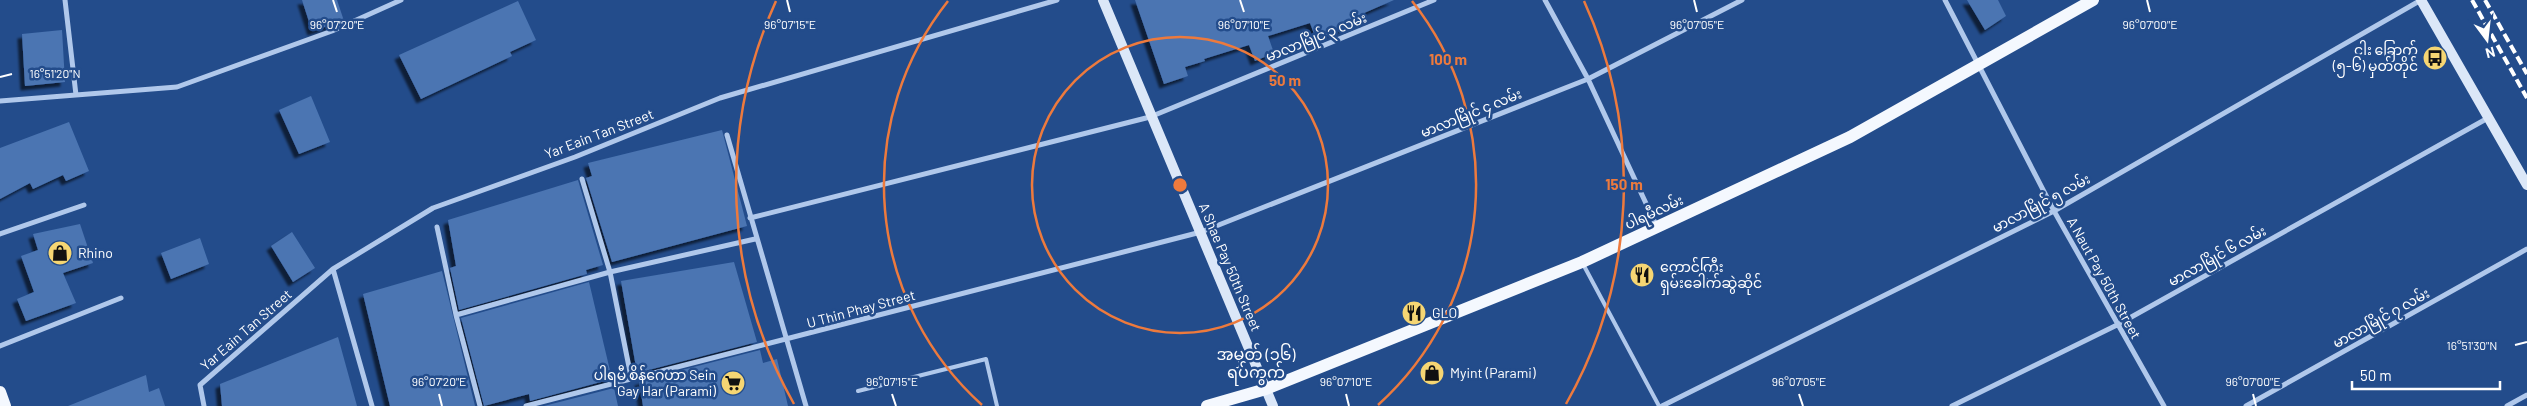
<svg xmlns="http://www.w3.org/2000/svg" width="2527" height="406" font-family="Barlow,'Noto Sans Myanmar',sans-serif">
<defs>
<filter id="shadow"><feDropShadow dx="-4.5" dy="4.5" stdDeviation="1" flood-color="#0009"/></filter>
</defs>
<rect width="100%" height="100%" fill="#234c8b"/>
<path fill="#4b75b2" filter="url(#shadow)" d="M 302,0 L 337,0 L 344,21 L 312,31 Z
M 1135,0 L 1394,0 L 1355,17 L 1357,23 L 1316,39 L 1310,23 L 1268,36 L 1274,53 L 1255,61 L 1249,45 L 1204,59 L 1205,61 L 1185,67 L 1188,76 L 1164,84 Z
M 1967,0 L 1998,0 L 2006,16 L 1985,30 Z
M 518,1 L 536,40 L 510,52 L 512,56 L 421,99 L 399,55 Z
M 62,30 L 65,82 L 25,86 L 22,34 Z
M 311,96 L 330,142 L 299,154 L 279,110 Z
M 69,122 L 89,171 L 66,181 L 63,175 L 33,189 L 30,183 L 0,199 L 0,148 Z
M 722,130 L 747,226 L 612,262 L 586,178 L 592,176 L 588,163 Z
M 578,180 L 603,265 L 586,270 L 587,274 L 459,310 L 450,268 L 456,266 L 448,220 Z
M 80,224 L 93,263 L 63,273 L 76,303 L 26,321 L 17,299 L 34,292 L 21,256 L 38,250 L 33,234 Z
M 292,232 L 315,268 L 293,282 L 271,246 Z
M 200,238 L 209,264 L 171,279 L 161,253 Z
M 734,262 L 757,342 L 637,373 L 621,281 Z
M 442,271 L 475,406 L 390,406 L 363,294 Z
M 589,282 L 612,379 L 530,401 L 529,394 L 484,406 L 461,318 Z
M 338,337 L 357,406 L 222,406 L 220,384 Z
M 760,350 L 763,363 L 777,359 L 788,406 L 643,406 L 639,381 Z
M 146,375 L 149,392 L 159,388 L 165,406 L 68,406 Z
M 614,388 L 618,406 L 544,406 Z"/>
<g fill="none" stroke-linecap="round" stroke-linejoin="round">
<path stroke="#b0c8eb" stroke-width="4" d="M 1583,264 L 1659,406
M 858,391 L 986,359 L 997,406"/>
<path stroke="#b0c8eb" stroke-width="5" d="M 65,0 L 76,95
M 1545,0 L 1588,79 L 1657,227
M 1945,0 L 2054,211 L 2164,406
M 0,101 L 177,87 L 332,31 L 401,0
M 727,135 L 806,406
M 582,179 L 610,272 L 631,377
M 750,218 L 1150,117 L 1434,0
M 437,227 L 456,315 L 480,406
M 0,234 L 84,205
M 333,269 L 372,406
M 456,315 L 610,272 L 755,239
M 0,346 L 121,298
M 204,406 L 200,385 L 333,269 L 433,208 L 575,157 L 720,98 L 1057,0
M 526,406 L 1201,232 L 1588,79 L 1742,0
M 1662,406 L 2054,211 L 2421,0
M 1952,406 L 2117,325 L 2488,118
M 2246,406 L 2527,249
M 2507,406 L 2527,395"/>
<path stroke="#dbe7f8" stroke-width="10" d="M 1103,0 L 1273,406
M 2421,0 L 2527,185"/>
<path stroke="#f4f8fe" stroke-width="12" d="M 0,392 L 5,406
M 1207,406 L 1266,389 L 1582,262 L 1850,137 L 2093,0"/>
<path stroke="#fff" stroke-width="4" stroke-dasharray="9 4" stroke-linecap="butt" d="M 2472,0 L 2527,98
M 2485,0 L 2527,74"/>
</g>
<path fill="none" stroke="#fff" stroke-width="2" d="M 333,0 L 337,12M 787,0 L 790,12M 1240,0 L 1244,12M 1694,0 L 1697,12M 2147,0 L 2150,12M 0,77 L 12,74M 2515,345 L 2527,342M 439,394 L 442,406M 892,394 L 896,406M 1346,394 L 1349,406M 1799,394 L 1803,406M 2253,394 L 2256,406"/>
<g fill="none" stroke="#ed7a3d" stroke-width="2.5">
<circle cx="1180" cy="185" r="148"/>
<path d="M982 405A296 296 0 0 1 948 1M1412 1A296 296 0 0 1 1378 405"/>
<path d="M794 404A444 444 0 0 1 776 1M1584 1A444 444 0 0 1 1566 404"/>
</g>
<defs>
<symbol id="bus-disc" viewBox="-11 -11 22 22"><circle r="9.5" fill="#f6d673" stroke="#234c8b"/><path d="M-5-6H5V4H4V6H2V4H-2V6H-4V4H-5ZM-3.5-4V0h7V-4ZM-3.5 1.2v1.5H-2V1.2ZM2 1.2v1.5H3.5V1.2Z" fill="#111"/></symbol>
<symbol id="shop-disc" viewBox="-11 -11 22 22"><circle r="9.5" fill="#f6d673" stroke="#234c8b"/><path d="M-5-2.5h2.3a2.7 3.5 0 0 1 5.4 0H5L5.5 6h-11ZM-1.5-2.5h3a1.5 2.3 0 0 0-3 0Z" fill="#111"/></symbol>
<symbol id="restaurant-disc" viewBox="-11 -11 22 22"><circle r="9.5" fill="#f6d673" stroke="#234c8b"/><path d="M-5-6h1v4h1v-4h1v4h1v-4h1v5L-1.5 .5V6h-2V.5L-5-1ZM5-6V6H3V1.5H1.5Q1.5-4 5-6Z" fill="#111"/></symbol>
<symbol id="supermarket-disc" viewBox="-11 -11 22 22"><circle r="9.5" fill="#f6d673" stroke="#234c8b"/><path d="M-6-5.5h2.5l.6 2H6L4.5 2H-2.5L-4.4-4H-6ZM-1.5 3.2a1.3 1.3 0 1 0 .1 0ZM3 3.2a1.3 1.3 0 1 0 .1 0Z" fill="#111"/></symbol>
</defs>
<g fill-rule="evenodd">
<use href="#bus-disc" x="2421" y="44" width="28" height="28"/>
<use href="#shop-disc" x="46" y="239" width="28" height="28"/>
<use href="#restaurant-disc" x="1628" y="261" width="28" height="28"/>
<use href="#restaurant-disc" x="1400" y="299" width="28" height="28"/>
<use href="#shop-disc" x="1418" y="359" width="28" height="28"/>
<use href="#supermarket-disc" x="719" y="369" width="28" height="28"/>
</g>
<g text-anchor="middle" stroke-width="5" stroke-linejoin="round" paint-order="stroke">
<g font-size="14" fill="#fff" stroke="#234c8b">
<text transform="translate(1316 37) rotate(-22)" y="5">မာလာမြိုင် ၃ လမ်း</text>
<text transform="translate(1471 113) rotate(-22)" y="5">မာလာမြိုင် ၄ လမ်း</text>
<text transform="translate(599 134) rotate(-21)" y="5">Yar Eain Tan Street</text>
<text transform="translate(2041 203) rotate(-28)" y="5">မာလာမြိုင် ၅ လမ်း</text>
<text transform="translate(1654 212) rotate(-25)" y="5">ပါရမီလမ်း</text>
<text transform="translate(2217 256) rotate(-29)" y="5">မာလာမြိုင် ၆ လမ်း</text>
<text transform="translate(1230 267) rotate(67)" y="5">A Shae Pay 50th Street</text>
<text transform="translate(2104 278) rotate(61)" y="5">A Naut Pay 50th Street</text>
<text transform="translate(861 309) rotate(-15)" y="5">U Thin Phay Street</text>
<text transform="translate(2381 318) rotate(-29)" y="5">မာလာမြိုင် ၇ လမ်း</text>
<text transform="translate(246 330) rotate(-41)" y="5">Yar Eain Tan Street</text>
</g>
<g font-size="14" fill="#fff" stroke="#234c8b" text-anchor="start">
<text x="2418" y="55" text-anchor="end">ငါး ခြောက်<tspan x="2418" dy="16">(၅-၆) မှတ်တိုင်</tspan></text>
<text x="78" y="258">Rhino</text>
<text x="1660" y="272">တောင်ကြီး<tspan x="1660" dy="16">ရှမ်းခေါက်ဆွဲဆိုင်</tspan></text>
<text x="1432" y="318">GLO</text>
<text x="1450" y="378">Myint (Parami)</text>
<text x="716" y="380" text-anchor="end">ပါရမီ စိန်ဂေဟာ Sein<tspan x="716" dy="16">Gay Har (Parami)</tspan></text>
</g>
<g font-size="16" fill="#fff" stroke="#234c8b">
<text x="1256" y="360">အမှတ် (၁၆)<tspan x="1256" dy="18">ရပ်ကွက်</tspan></text>
</g>
</g>
<g font-size="12" text-anchor="middle" fill="#fff" stroke="#234c8b" stroke-width="5" stroke-linejoin="round" paint-order="stroke">
<text x="337" y="29">96°07'20"E</text>
<text x="790" y="29">96°07'15"E</text>
<text x="1244" y="29">96°07'10"E</text>
<text x="1697" y="29">96°07'05"E</text>
<text x="2150" y="29">96°07'00"E</text>
<text x="55" y="78">16°51'20"N</text>
<text x="2472" y="350">16°51'30"N</text>
<text x="439" y="386">96°07'20"E</text>
<text x="892" y="386">96°07'15"E</text>
<text x="1346" y="386">96°07'10"E</text>
<text x="1799" y="386">96°07'05"E</text>
<text x="2253" y="386">96°07'00"E</text>
</g>
<circle cx="1180" cy="185" r="8" fill="#ed7a3d" stroke="#234c8b" stroke-width="2.5"/>
<g font-size="15" text-anchor="middle" font-weight="bold" fill="#ed7a3d" stroke="#234c8b" stroke-width="5" stroke-linejoin="round" paint-order="stroke">
<text x="1448" y="65">100 m</text>
<text x="1285" y="86">50 m</text>
<text x="1624" y="190">150 m</text>
</g>
<g transform="translate(2487 40) rotate(165)" stroke="#234c8b" stroke-width="4" paint-order="stroke">
<path d="M0-4L9 19L0 12L-9 19Z" fill="#ffffff"/>
<text y="-8" font-size="14" font-weight="bold" text-anchor="middle" fill="#ffffff">N</text>
</g>
<path d="M2352 381v8h148v-8" fill="none" stroke="#ffffff" stroke-width="2.5"/>
<text x="2360" y="381" font-size="15" fill="#ffffff" stroke="#234c8b" stroke-width="4" paint-order="stroke">50 m</text>
</svg>
